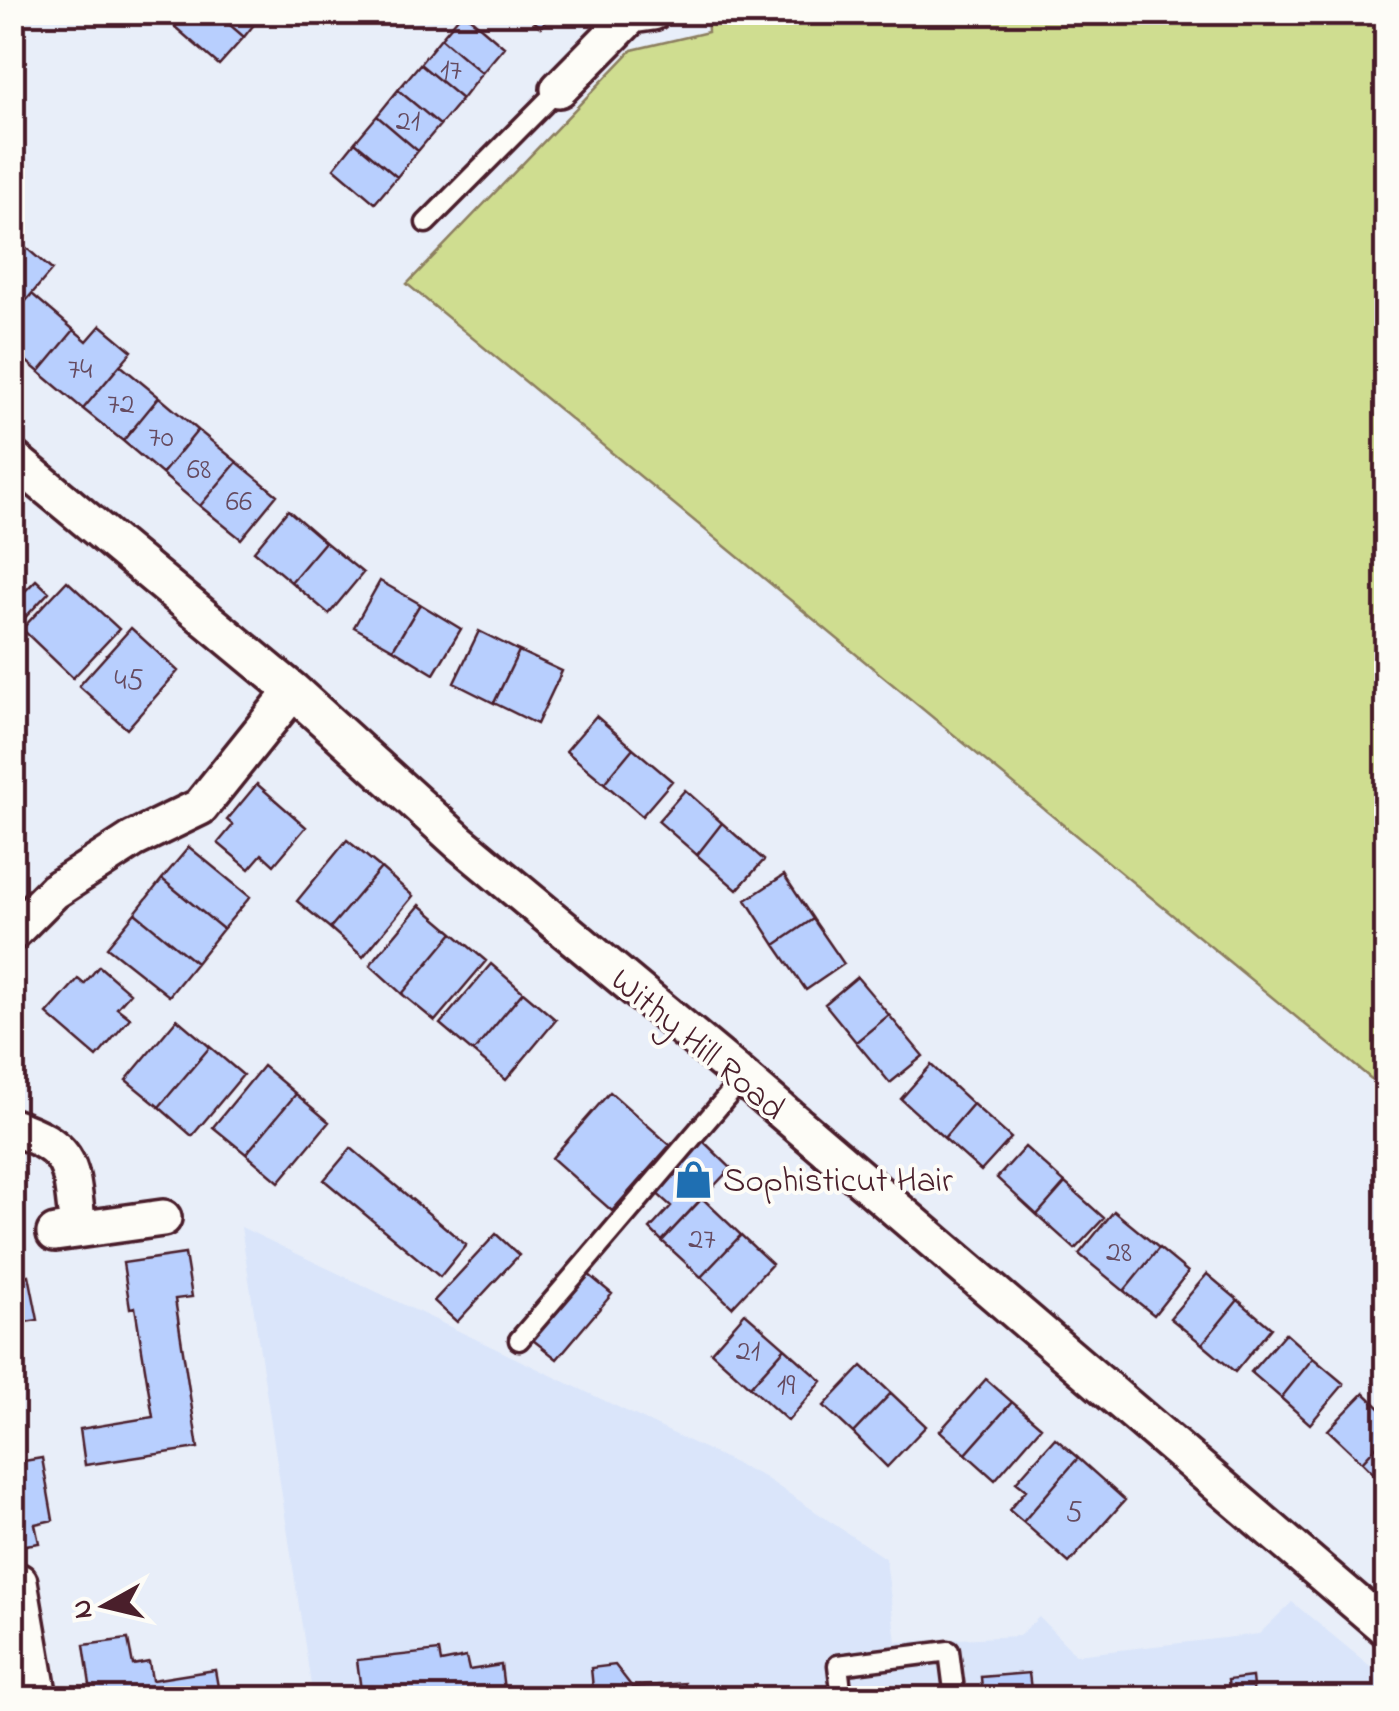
<svg xmlns="http://www.w3.org/2000/svg" width="1399" height="1711" font-family="'Indie Flower',sans-serif">
<rect width="100%" height="100%" fill="#e8eef9"/>
<filter id="ink" filterUnits="userSpaceOnUse"><feTurbulence type="fractalNoise" baseFrequency=".01" numOctaves="2"/><feDisplacementMap in="SourceGraphic" scale="20" xChannelSelector="R" yChannelSelector="G"/><feConvolveMatrix kernelMatrix="1 2 1 2 8 2 1 2 1" color-interpolation-filters="sRGB"/></filter>
<g filter="url(#ink)">
<path fill="#dae5fa" d="M 241,1227 L 764,1477 L 886,1559 L 896,1642 L 1019,1636 L 1039,1617 L 1076,1655 L 1259,1634 L 1292,1602 L 1386,1679 L 1386,1698 L 313,1698 Z"/>
<path fill="#cfdd90" stroke="#8c7e5e" stroke-width="2.5" d="M 707,13 L 1386,13 L 1386,1091 L 407,284 L 632,50 L 708,32 Z"/>
<path fill="#b8cffe" stroke="#4a1f2b" stroke-width="2.5" d="M 187,12 L 215,12 L 244,37 L 219,65 L 175,27 Z
M 215,12 L 264,12 L 244,37 Z
M 463,12 L 504,47 L 482,73 L 441,38 Z
M 522,12 L 552,12 L 541,27 Z
M 441,38 L 482,73 L 462,99 L 420,64 Z
M 420,64 L 462,99 L 440,125 L 398,90 Z
M 398,90 L 440,125 L 418,151 L 377,116 Z
M 377,116 L 418,151 L 397,177 L 355,142 Z
M 355,142 L 397,177 L 375,203 L 334,168 Z
M 15,238 L 52,270 L 12,317 L 12,241 Z
M 32,294 L 74,330 L 39,372 L 12,349 L 12,317 Z
M 101,325 L 132,351 L 83,409 L 39,372 L 74,330 L 87,341 Z
M 120,365 L 159,397 L 123,441 L 83,409 Z
M 159,397 L 198,430 L 162,474 L 123,441 Z
M 198,430 L 237,462 L 200,506 L 162,474 Z
M 237,462 L 277,495 L 241,539 L 200,506 Z
M 288,510 L 325,542 L 291,582 L 254,551 Z
M 325,542 L 363,573 L 329,614 L 291,582 Z
M 36,580 L 49,592 L 18,625 L 12,620 L 12,604 Z
M 67,581 L 119,629 L 73,678 L 22,629 Z
M 380,581 L 420,604 L 393,649 L 354,627 Z
M 420,604 L 461,629 L 434,674 L 393,649 Z
M 131,628 L 178,671 L 127,729 L 79,686 Z
M 479,631 L 519,651 L 494,703 L 454,683 Z
M 519,651 L 562,671 L 537,724 L 494,703 Z
M 596,716 L 633,748 L 604,783 L 566,751 Z
M 633,748 L 672,781 L 642,816 L 604,783 Z
M 257,784 L 306,827 L 274,865 L 262,854 L 249,869 L 218,843 L 233,825 L 227,820 Z
M 685,790 L 722,823 L 697,855 L 658,821 Z
M 722,823 L 764,860 L 737,890 L 697,855 Z
M 347,840 L 381,868 L 330,928 L 297,901 Z
M 189,847 L 250,897 L 223,929 L 162,879 Z
M 381,868 L 413,896 L 363,957 L 330,928 Z
M 784,875 L 813,919 L 775,945 L 746,900 Z
M 162,879 L 223,929 L 196,963 L 135,913 Z
M 420,905 L 453,933 L 402,994 L 370,965 Z
M 135,913 L 196,963 L 169,996 L 107,947 Z
M 813,919 L 844,964 L 806,990 L 775,945 Z
M 453,933 L 486,961 L 435,1021 L 402,994 Z
M 491,964 L 523,992 L 473,1052 L 440,1024 Z
M 99,966 L 130,993 L 117,1008 L 130,1018 L 97,1057 L 47,1014 L 78,979 L 84,984 Z
M 857,977 L 889,1015 L 856,1042 L 825,1004 Z
M 523,992 L 556,1020 L 506,1080 L 473,1052 Z
M 889,1015 L 923,1056 L 890,1083 L 856,1042 Z
M 177,1019 L 210,1047 L 159,1107 L 126,1080 Z
M 210,1047 L 243,1075 L 192,1136 L 159,1107 Z
M 931,1065 L 973,1104 L 944,1138 L 901,1099 Z
M 263,1066 L 296,1094 L 246,1154 L 213,1127 Z
M 610,1092 L 670,1145 L 612,1211 L 552,1158 Z
M 296,1094 L 329,1122 L 279,1182 L 246,1154 Z
M 973,1104 L 1011,1138 L 981,1171 L 944,1138 Z
M 702,1140 L 731,1168 L 662,1241 L 650,1229 L 671,1206 L 654,1191 Z
M 1025,1147 L 1065,1183 L 1037,1215 L 997,1178 Z
M 351,1148 L 466,1245 L 440,1277 L 324,1180 Z
M 1065,1183 L 1104,1218 L 1075,1249 L 1037,1215 Z
M 702,1198 L 741,1235 L 701,1277 L 662,1241 Z
M 1114,1211 L 1159,1248 L 1124,1291 L 1079,1254 Z
M 496,1234 L 519,1255 L 457,1322 L 434,1301 Z
M 741,1235 L 772,1264 L 732,1307 L 701,1277 Z
M 1159,1248 L 1188,1272 L 1154,1315 L 1124,1291 Z
M 185,1254 L 192,1297 L 175,1299 L 198,1448 L 85,1465 L 80,1429 L 153,1417 L 135,1307 L 130,1308 L 123,1263 Z
M 588,1274 L 612,1294 L 557,1359 L 533,1340 Z
M 1207,1274 L 1238,1300 L 1202,1344 L 1170,1318 Z
M 29,1275 L 38,1320 L 12,1324 L 12,1278 Z
M 1238,1300 L 1271,1328 L 1235,1372 L 1202,1344 Z
M 745,1313 L 785,1348 L 750,1387 L 711,1352 Z
M 1285,1333 L 1313,1358 L 1281,1398 L 1251,1372 Z
M 785,1348 L 822,1381 L 788,1421 L 750,1387 Z
M 1313,1358 L 1344,1384 L 1310,1424 L 1281,1398 Z
M 862,1366 L 891,1393 L 853,1433 L 824,1406 Z
M 986,1379 L 1012,1402 L 966,1454 L 940,1431 Z
M 891,1393 L 926,1426 L 887,1467 L 853,1433 Z
M 1364,1393 L 1386,1414 L 1386,1436 L 1362,1462 L 1328,1430 Z
M 1012,1402 L 1041,1427 L 995,1480 L 966,1454 Z
M 1386,1436 L 1386,1486 L 1362,1462 Z
M 1055,1438 L 1078,1458 L 1023,1522 L 1009,1510 L 1026,1490 L 1016,1482 Z
M 42,1458 L 53,1520 L 35,1524 L 39,1543 L 12,1547 L 12,1463 Z
M 1078,1458 L 1125,1500 L 1069,1563 L 1023,1522 Z
M 128,1639 L 133,1665 L 149,1662 L 152,1680 L 215,1670 L 220,1698 L 92,1698 L 84,1645 Z
M 439,1651 L 441,1662 L 466,1657 L 469,1670 L 501,1665 L 505,1698 L 362,1698 L 357,1660 Z
M 615,1665 L 632,1687 L 685,1683 L 686,1698 L 594,1698 L 591,1668 Z
M 1029,1673 L 1032,1698 L 983,1698 L 981,1677 Z
M 1252,1677 L 1254,1698 L 1230,1698 L 1228,1680 Z
M 927,1687 L 928,1698 L 880,1698 L 879,1691 Z"/>
<g fill="none" stroke-linecap="round" stroke-linejoin="round">
<defs>
<path id="lane" d="M 426,223 L 559,89
M 519,1340 L 743,1078
M 842,1698 L 838,1665 L 949,1651 L 955,1698"/>
<path id="street" d="M 559,89 L 632,15 L 653,12
M 12,458 L 293,691 L 459,842 L 743,1078 L 1386,1628
M 12,933 L 54,891 L 134,839 L 200,807 L 293,691
M 12,1127 C 77,1149 70,1168 78,1229
M 55,1233 L 163,1218
M 12,1583 L 19,1582 L 39,1698"/>
</defs>
<use href="#lane" stroke="#4a1f2b" stroke-width="25"/>
<use href="#street" stroke="#4a1f2b" stroke-width="42"/>
<use href="#lane" stroke="#fdfcf7" stroke-width="18"/>
<use href="#street" stroke="#fdfcf7" stroke-width="35"/>
</g>
</g>
<defs>
<symbol id="shop-bare" viewBox="-9 -9 18 18"><path d="M-5-2.5h2.3a2.7 3.5 0 0 1 5.4 0H5L5.5 6h-11ZM-1.5-2.5h3a1.5 2.3 0 0 0-3 0Z" fill="#1f6fb2" stroke="#fdfcf7" stroke-width="2.5" paint-order="stroke"/></symbol>
</defs>
<g fill-rule="evenodd">
<use href="#shop-bare" x="666" y="1152" width="55" height="55"/>
</g>
<g text-anchor="middle" stroke-width="8" stroke-linejoin="round" paint-order="stroke">
<g font-size="30" fill="#664b60">
<text x="451" y="79">17</text>
<text x="408" y="130">21</text>
<text x="80" y="378">74</text>
<text x="121" y="413">72</text>
<text x="161" y="446">70</text>
<text x="199" y="478">68</text>
<text x="239" y="510">66</text>
<text x="129" y="689">45</text>
<text x="702" y="1248">27</text>
<text x="1119" y="1261">28</text>
<text x="748" y="1360">21</text>
<text x="786" y="1394">19</text>
<text x="1074" y="1521">5</text>
</g>
<g font-size="35" fill="#4a1f2b" stroke="#fdfcf7">
<text transform="translate(699 1043) rotate(40)" y="12">Withy Hill Road</text>
</g>
<g font-size="35" fill="#4a1f2b" stroke="#fdfcf7" text-anchor="start">
<text x="723" y="1191">Sophisticut Hair</text>
</g>
</g>
<rect width="1399" height="1711" fill="none" stroke="#fdfcf7" stroke-width="50"/>
<rect x="25" y="25" width="1349" height="1661" fill="none" stroke="#4a1f2b" stroke-width="4" filter="url(#ink)"/>
<g transform="translate(105 1606) rotate(262)" stroke="#fdfcf7" stroke-width="8" paint-order="stroke">
<path d="M0-8L18 38L0 25L-18 38Z" fill="#4a1f2b"/>
<text y="-15" font-size="28" font-weight="bold" text-anchor="middle" fill="#4a1f2b">N</text>
</g>
</svg>
